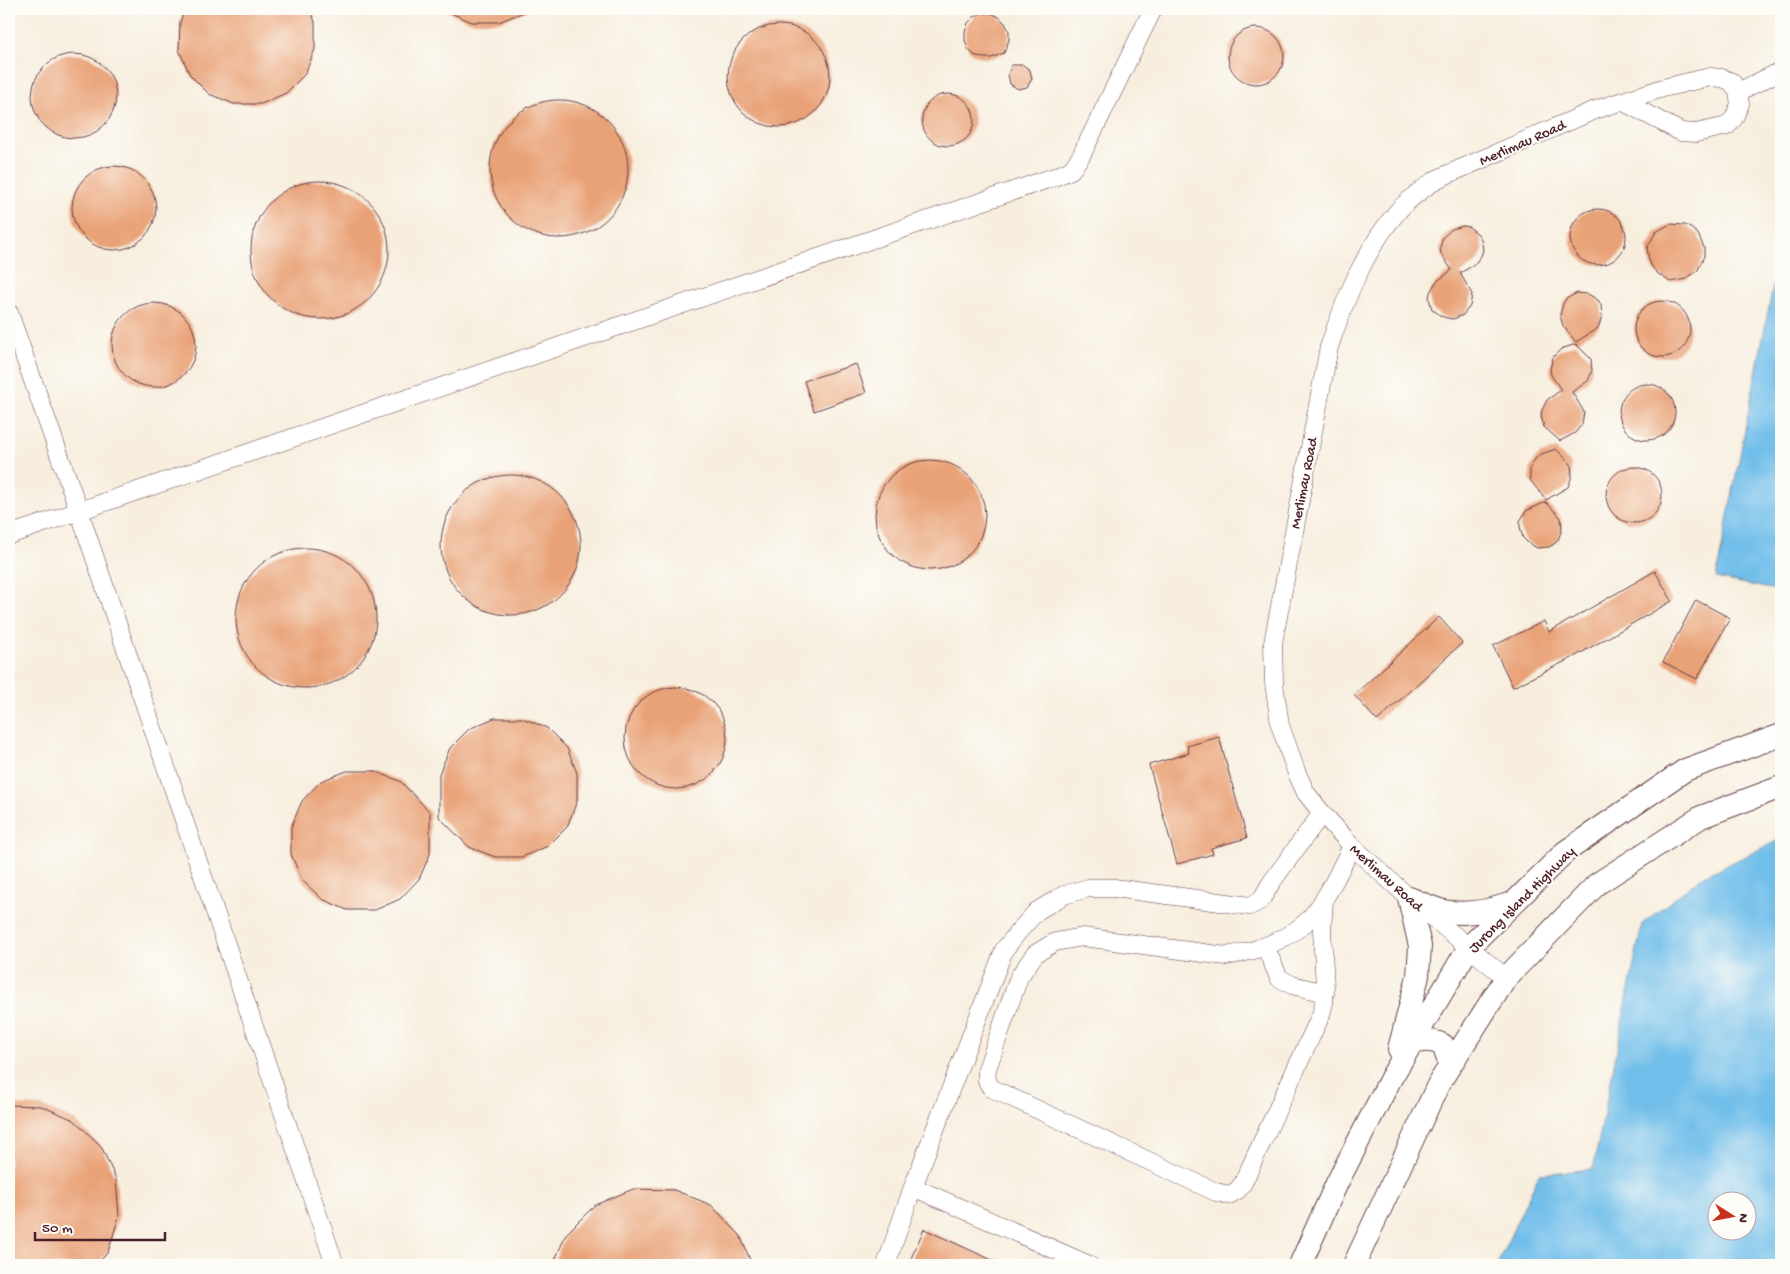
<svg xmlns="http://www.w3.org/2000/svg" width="1790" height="1274" font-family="'Gochi Hand',sans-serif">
<rect width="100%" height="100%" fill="#fdfcf7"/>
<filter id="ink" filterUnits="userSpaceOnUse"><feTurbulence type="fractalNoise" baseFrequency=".02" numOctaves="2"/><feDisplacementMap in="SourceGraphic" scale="10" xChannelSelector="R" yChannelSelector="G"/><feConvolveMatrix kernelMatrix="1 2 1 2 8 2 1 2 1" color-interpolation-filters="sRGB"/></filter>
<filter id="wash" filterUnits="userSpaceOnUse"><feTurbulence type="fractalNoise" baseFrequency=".0096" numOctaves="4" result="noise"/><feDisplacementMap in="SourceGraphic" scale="20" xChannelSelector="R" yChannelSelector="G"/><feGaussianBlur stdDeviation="1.12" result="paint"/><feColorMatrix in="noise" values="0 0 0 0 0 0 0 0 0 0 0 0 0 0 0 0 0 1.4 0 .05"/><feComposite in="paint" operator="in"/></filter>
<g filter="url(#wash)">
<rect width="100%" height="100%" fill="#f7eede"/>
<path fill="#6fbeea" stroke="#5c6e8a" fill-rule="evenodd" d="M 1781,245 L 1781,591 L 1716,578 Z
M 1781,839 L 1781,1265 L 1497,1265 L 1539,1174 L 1593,1169 L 1642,924 L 1702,877 ZM 1718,1202 L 1748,1202 L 1748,1232 L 1718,1232 Z"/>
<g id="blocks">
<path fill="#e9a277" d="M 185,9 L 310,9 L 315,22 L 315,49 L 305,74 L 286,93 L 261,104 L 234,104 L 209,94 L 190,75 L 179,50 L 180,22 Z
M 441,9 L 531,9 L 499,22 L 472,22 Z
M 982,13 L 991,13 L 999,17 L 1005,23 L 1009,31 L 1009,40 L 1004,53 L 991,58 L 983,58 L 974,55 L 968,49 L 965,40 L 965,32 L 968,23 L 974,17 Z
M728 76a51 51 0 1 1 102 0a51 51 0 1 1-102 0Z
M1228 56a28 28 0 1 1 56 0a28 28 0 1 1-56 0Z
M32 96a42 42 0 1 1 84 0a42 42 0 1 1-84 0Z
M 1012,65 L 1023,65 L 1030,70 L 1032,79 L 1027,87 L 1018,89 L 1010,84 L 1008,74 Z
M922 120a26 26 0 1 1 52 0a26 26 0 1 1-52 0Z
M490 169a69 69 0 1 1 138 0a69 69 0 1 1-138 0Z
M72 208a42 42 0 1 1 84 0a42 42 0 1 1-84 0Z
M251 250a69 69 0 1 1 138 0a69 69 0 1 1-138 0Z
M1570 237a28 28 0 1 1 56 0a28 28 0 1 1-56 0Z
M 1670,224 L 1685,225 L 1692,229 L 1698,234 L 1704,248 L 1704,256 L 1698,270 L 1686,279 L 1670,282 L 1657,273 L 1652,267 L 1649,260 L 1647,248 L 1656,232 Z
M 1463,226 L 1469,227 L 1478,234 L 1481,239 L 1483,250 L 1481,256 L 1474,265 L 1460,273 L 1472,294 L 1470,306 L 1463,315 L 1453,319 L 1447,318 L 1441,316 L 1432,309 L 1429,298 L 1430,292 L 1436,282 L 1452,270 L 1441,254 L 1440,248 L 1443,237 L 1452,229 Z
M 1577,293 L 1588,294 L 1598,300 L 1601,305 L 1602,317 L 1598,328 L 1576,342 L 1563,326 L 1560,315 L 1563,304 L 1566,299 Z
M1634 329a28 28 0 1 1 56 0a28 28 0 1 1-56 0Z
M112 345a42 42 0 1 1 84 0a42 42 0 1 1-84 0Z
M 1576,344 L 1591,359 L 1592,371 L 1588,381 L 1572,392 L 1584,412 L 1582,424 L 1575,433 L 1560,441 L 1544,427 L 1541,416 L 1542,410 L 1547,400 L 1561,390 L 1551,375 L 1550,369 L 1553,357 L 1561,349 Z
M 856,364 L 866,393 L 814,411 L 804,381 Z
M1619 412a28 28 0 1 1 56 0a28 28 0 1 1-56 0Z
M 1556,449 L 1571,464 L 1572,476 L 1568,487 L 1546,500 L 1530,480 L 1530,468 L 1536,458 L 1541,454 Z
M875 515a55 55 0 1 1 110 0a55 55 0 1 1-110 0Z
M1606 495a28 28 0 1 1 56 0a28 28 0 1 1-56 0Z
M441 545a70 70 0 1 1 140 0a70 70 0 1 1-140 0Z
M 1546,502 L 1561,518 L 1562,529 L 1558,540 L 1554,544 L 1549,547 L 1537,548 L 1527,542 L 1523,538 L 1520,527 L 1520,521 L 1526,511 Z
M236 618a70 70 0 1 1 140 0a70 70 0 1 1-140 0Z
M 1655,571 L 1672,601 L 1572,658 L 1513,687 L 1493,646 L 1544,621 L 1549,632 Z
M 1696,600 L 1730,618 L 1697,679 L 1663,662 Z
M 1439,617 L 1462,643 L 1377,721 L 1354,695 Z
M625 738a51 51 0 1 1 102 0a51 51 0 1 1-102 0Z
M 494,718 L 522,718 L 547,728 L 567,748 L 577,773 L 577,801 L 567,827 L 548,846 L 522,857 L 495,857 L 469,847 L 439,817 L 439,774 L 450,748 L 469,729 Z
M 1219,737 L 1247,838 L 1211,848 L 1213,854 L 1177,864 L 1149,765 L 1189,753 L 1187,746 Z
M 347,771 L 374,771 L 400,781 L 430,812 L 430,854 L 419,879 L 400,899 L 375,910 L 347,910 L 322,899 L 302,880 L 291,854 L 291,827 L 302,801 L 321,781 Z
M 9,1105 L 41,1106 L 74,1120 L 101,1146 L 116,1179 L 119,1216 L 108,1252 L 97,1265 L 9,1265 Z
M 633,1189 L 674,1190 L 711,1205 L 740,1235 L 752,1265 L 553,1265 L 566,1234 L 595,1205 Z
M 924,1229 L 1003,1265 L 908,1265 Z"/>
</g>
</g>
<g filter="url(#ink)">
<use href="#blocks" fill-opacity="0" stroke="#643e46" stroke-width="1"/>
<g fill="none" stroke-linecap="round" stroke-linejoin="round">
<defs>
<path id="minor" d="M 1738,92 L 1781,71
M 9,313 L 79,511 L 335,1265
M 9,535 L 1057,176 L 1071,170 L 1081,156 L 1153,9
M 1324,900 L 1322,930 L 1325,988 L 1324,1003 L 1321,1015 L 1243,1183 L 1238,1190 L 1229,1195 L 1216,1192 L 993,1089 C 986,1083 986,1077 987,1069 L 1019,977 L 1035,954 L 1055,942 L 1083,937 L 1226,956 C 1254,952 1282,942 1304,924 C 1324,907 1340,869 1352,846
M 1265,946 L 1279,978 L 1292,985 L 1325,993
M 1506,978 L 1409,898 L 1352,846 L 1322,813 L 1306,793 L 1296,771 L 1280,725 L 1274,683 L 1273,643 L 1329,347 C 1345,299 1365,249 1398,211 C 1409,198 1423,189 1437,179 L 1595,110 L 1663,88 L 1710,77 L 1722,78 L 1732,82 L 1738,92 L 1740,104 L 1734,118 L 1727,126 L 1696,133 L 1681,132 L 1622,101
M 913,1187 L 1089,1265
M 886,1265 L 913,1187 L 1004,950 L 1018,932 L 1037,911 L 1064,895 L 1088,888 L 1114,888 L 1250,906 L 1261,900 L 1271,883 L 1322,813"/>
<path id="major" d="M 1409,898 C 1422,903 1437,911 1450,912 C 1472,915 1492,910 1512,903
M 1410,1044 C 1423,1040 1431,1039 1443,1045 L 1450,1065
M 1399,1049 L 1418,976 L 1420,946 L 1409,898
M 1300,1265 L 1337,1183 L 1391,1078 L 1469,947 L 1565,852 L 1685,770 L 1781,735
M 1354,1265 L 1439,1083 L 1506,978 L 1597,884 L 1701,817 L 1781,787"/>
</defs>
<use href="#minor" stroke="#643e46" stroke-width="19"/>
<use href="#major" stroke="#643e46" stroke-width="24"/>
<use href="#minor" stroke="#fff" stroke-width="18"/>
<use href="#major" stroke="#fff" stroke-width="22"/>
</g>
</g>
<g text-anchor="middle" stroke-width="4" stroke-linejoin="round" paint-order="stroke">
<g font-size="15" fill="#4a1f2b" stroke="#fdfcf7">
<text transform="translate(1522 142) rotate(-24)" y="5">Merlimau Road</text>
<text transform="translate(1303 483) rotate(-79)" y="5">Merlimau Road</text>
<text transform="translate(1387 877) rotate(42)" y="5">Merlimau Road</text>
<text transform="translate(1521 899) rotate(-45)" y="5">Jurong Island Highway</text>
</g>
</g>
<rect width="1790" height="1274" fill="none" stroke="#fdfcf7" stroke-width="30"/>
<g transform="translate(1732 1216) rotate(101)"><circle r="24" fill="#fdfcf7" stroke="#b5a4a5"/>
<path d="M0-4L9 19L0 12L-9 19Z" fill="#c8321e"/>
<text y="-8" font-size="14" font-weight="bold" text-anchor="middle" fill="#4a1f2b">N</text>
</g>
<path d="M35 1232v8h130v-8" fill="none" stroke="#4a1f2b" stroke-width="2.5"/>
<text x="42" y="1232" font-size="15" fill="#4a1f2b" stroke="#fdfcf7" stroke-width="4" paint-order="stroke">50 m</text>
</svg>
